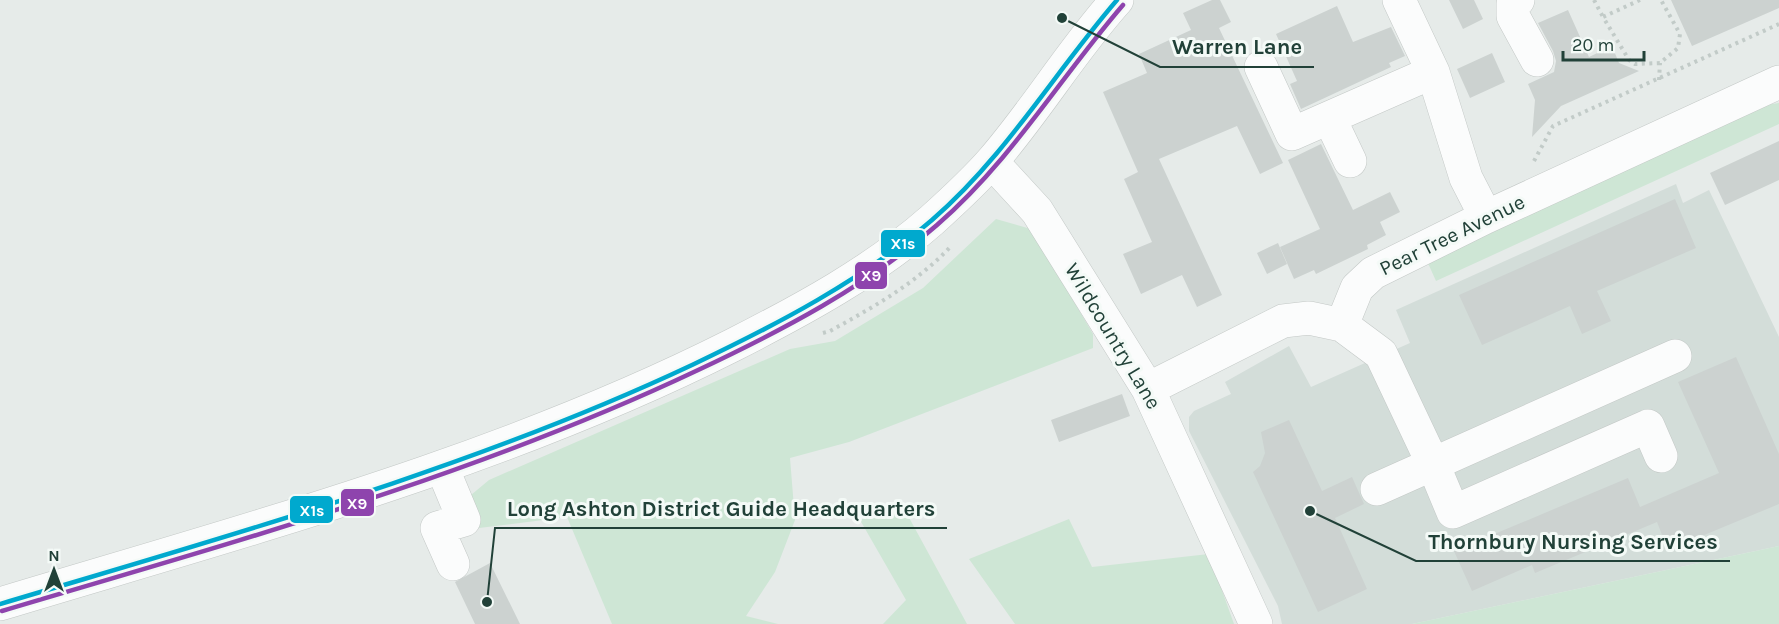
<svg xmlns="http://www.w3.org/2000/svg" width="1779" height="624" font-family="Karla,sans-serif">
<rect width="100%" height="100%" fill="#e6ebe9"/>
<path fill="#d3ddd9" d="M 1676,184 L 1683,203 L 1709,190 L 1779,337 L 1779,546 L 1412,624 L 1282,624 L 1278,606 L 1189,431 L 1189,417 L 1194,411 L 1231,394 L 1225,382 L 1289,346 L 1311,387 L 1410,343 L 1396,310 Z"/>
<path fill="#cee6d5" d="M 1779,103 L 1779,124 L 1436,281 L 1427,261 L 1766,105 Z
M 996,219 L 1031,229 L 1093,334 L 1093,348 L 849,442 L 790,458 L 795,520 L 775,572 L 746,616 L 778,624 L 612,624 L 567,517 L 479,528 L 471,495 L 489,480 L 790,349 L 835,341 L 923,288 Z
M 900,501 L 967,624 L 883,624 L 906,600 L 860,520 Z
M 1069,519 L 1092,567 L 1209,554 L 1234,624 L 1015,624 L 969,559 Z
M 1779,546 L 1779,624 L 1412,624 Z"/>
<path fill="#ccd2d0" d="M 1212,0 L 1220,0 L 1231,22 L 1219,28 L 1283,163 L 1260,174 L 1237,126 L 1159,159 L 1222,295 L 1197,307 L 1182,275 L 1141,294 L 1123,254 L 1152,242 L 1124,179 L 1138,172 L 1103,92 L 1147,73 L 1139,54 L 1191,30 L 1183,13 Z
M 1449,0 L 1474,0 L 1483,19 L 1463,29 Z
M 1671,0 L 1779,0 L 1779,8 L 1692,46 Z
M 1337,6 L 1353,42 L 1391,27 L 1405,56 L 1389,63 L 1391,67 L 1301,109 L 1290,84 L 1297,81 L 1276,34 Z
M 1568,10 L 1589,57 L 1612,46 L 1619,63 L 1639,71 L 1561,106 L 1532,137 L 1535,100 L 1528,84 L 1554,72 L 1556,61 L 1553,51 L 1538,23 Z
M 1492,53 L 1505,82 L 1470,98 L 1457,69 Z
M 1779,141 L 1779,180 L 1725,205 L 1710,173 Z
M 1321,144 L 1353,210 L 1390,192 L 1400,212 L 1380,222 L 1386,235 L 1367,245 L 1368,249 L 1316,274 L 1314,270 L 1294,279 L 1280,247 L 1320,229 L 1288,160 Z
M 1675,199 L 1696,248 L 1597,291 L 1611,321 L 1582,334 L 1570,306 L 1482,345 L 1459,295 Z
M 1278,243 L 1287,264 L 1267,274 L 1257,253 Z
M 1736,357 L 1779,454 L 1779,504 L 1668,550 L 1657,522 L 1535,573 L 1532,565 L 1472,591 L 1454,551 L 1628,478 L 1640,507 L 1719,473 L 1678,382 Z
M 1122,394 L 1130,416 L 1059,442 L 1051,420 Z
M 1289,420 L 1322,491 L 1352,477 L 1364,504 L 1335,518 L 1367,589 L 1318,612 L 1253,472 L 1260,466 L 1265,453 L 1261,432 Z
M 490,563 L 520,624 L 475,624 L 455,582 Z"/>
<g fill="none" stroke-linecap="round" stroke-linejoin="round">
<defs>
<path id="minor" d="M 1399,0 L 1433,72 L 1466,178 L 1486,217
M 1518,0 L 1513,4 L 1513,16 L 1537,60
M 1261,67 L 1292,134 L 1433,72
M 1330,119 L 1350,161
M 992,162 L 1037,211 L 1148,389 L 1256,624
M 1342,325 L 1381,354 L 1433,464 L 1377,489
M 1148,389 L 1283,321 L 1309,318 L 1342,325 L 1357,288 L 1373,273 L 1486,217 L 1779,82
M 1661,456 L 1648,426 L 1453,512 L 1433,464 L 1675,356
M 442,467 L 464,520 L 437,528 L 453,564
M 0,604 C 248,529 501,462 733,345 C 802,310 874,271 932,220 C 953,201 975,181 993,160 C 1037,109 1072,50 1117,0"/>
</defs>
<use href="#minor" stroke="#c3c8c6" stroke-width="34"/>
<path stroke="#c2cbc8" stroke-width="4" stroke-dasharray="3 4.5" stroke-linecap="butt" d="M 1594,0 L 1603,17
M 1640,0 L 1603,17 L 1629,60 L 1635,64 L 1660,63 L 1678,48 L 1680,34 L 1661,0
M 1659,80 L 1660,63
M 1534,161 L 1553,126 L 1779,24
M 823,333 L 830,331 C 874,307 918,282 952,245"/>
<use href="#minor" stroke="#fbfcfc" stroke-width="33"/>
<defs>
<path id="bus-1" d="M 0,604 C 234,534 471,469 692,365 C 776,325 861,281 932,220 C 1006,156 1054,73 1117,0"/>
<path id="bus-2" d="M 2,611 C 237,541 474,476 696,371 C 781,331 866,287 937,225 C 1011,161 1060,78 1123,5"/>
</defs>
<use href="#bus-1" stroke="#f4faf7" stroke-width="9"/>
<use href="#bus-2" stroke="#f4faf7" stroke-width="9"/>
<use href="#bus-1" stroke="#00a9ce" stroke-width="4.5"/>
<use href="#bus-2" stroke="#8e44ad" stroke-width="4.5"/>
</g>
<g text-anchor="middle" stroke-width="6" stroke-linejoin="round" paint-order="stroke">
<g font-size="21" fill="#214138" stroke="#f4faf7">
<text transform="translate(1452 235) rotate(-26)" y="7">Pear Tree Avenue</text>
<text transform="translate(1113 336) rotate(59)" y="7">Wildcountry Lane</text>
</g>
</g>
<path fill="none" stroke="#214138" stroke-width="2" d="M1062 18L1160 67H1314M487 602L495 528H947M1310 511L1416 561H1730"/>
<g fill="#214138" stroke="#f4faf7" stroke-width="2">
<circle cx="1062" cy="18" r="6"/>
<circle cx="487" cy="602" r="6"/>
<circle cx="1310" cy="511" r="6"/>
</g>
<g font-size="22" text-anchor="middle" font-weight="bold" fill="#214138" stroke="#f4faf7" stroke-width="6" stroke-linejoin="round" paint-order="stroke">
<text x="1237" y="54">Warren Lane</text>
<text x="721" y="516">Long Ashton District Guide Headquarters</text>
<text x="1573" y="549">Thornbury Nursing Services</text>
</g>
<g stroke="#f4faf7" stroke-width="2">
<rect x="880" y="229" width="46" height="29" rx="6" fill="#00a9ce"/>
<rect x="854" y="261" width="34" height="29" rx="6" fill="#8e44ad"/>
<rect x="340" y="488" width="35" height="29" rx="6" fill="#8e44ad"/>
<rect x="289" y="495" width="45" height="29" rx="6" fill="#00a9ce"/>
</g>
<g font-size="16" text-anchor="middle" font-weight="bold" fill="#fff">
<text x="903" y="249">X1s</text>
<text x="871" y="281">X9</text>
<text x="357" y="509">X9</text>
<text x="312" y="516">X1s</text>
</g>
<g transform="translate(54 570)" stroke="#f4faf7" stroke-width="4.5" paint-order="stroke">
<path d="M0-4.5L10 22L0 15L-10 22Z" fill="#214138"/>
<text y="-9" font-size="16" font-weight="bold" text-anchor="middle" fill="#214138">N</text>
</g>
<path d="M1563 51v9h81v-9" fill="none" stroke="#214138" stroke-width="3"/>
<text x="1572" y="51" font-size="18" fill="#214138" stroke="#f4faf7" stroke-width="4.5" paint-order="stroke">20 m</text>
</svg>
